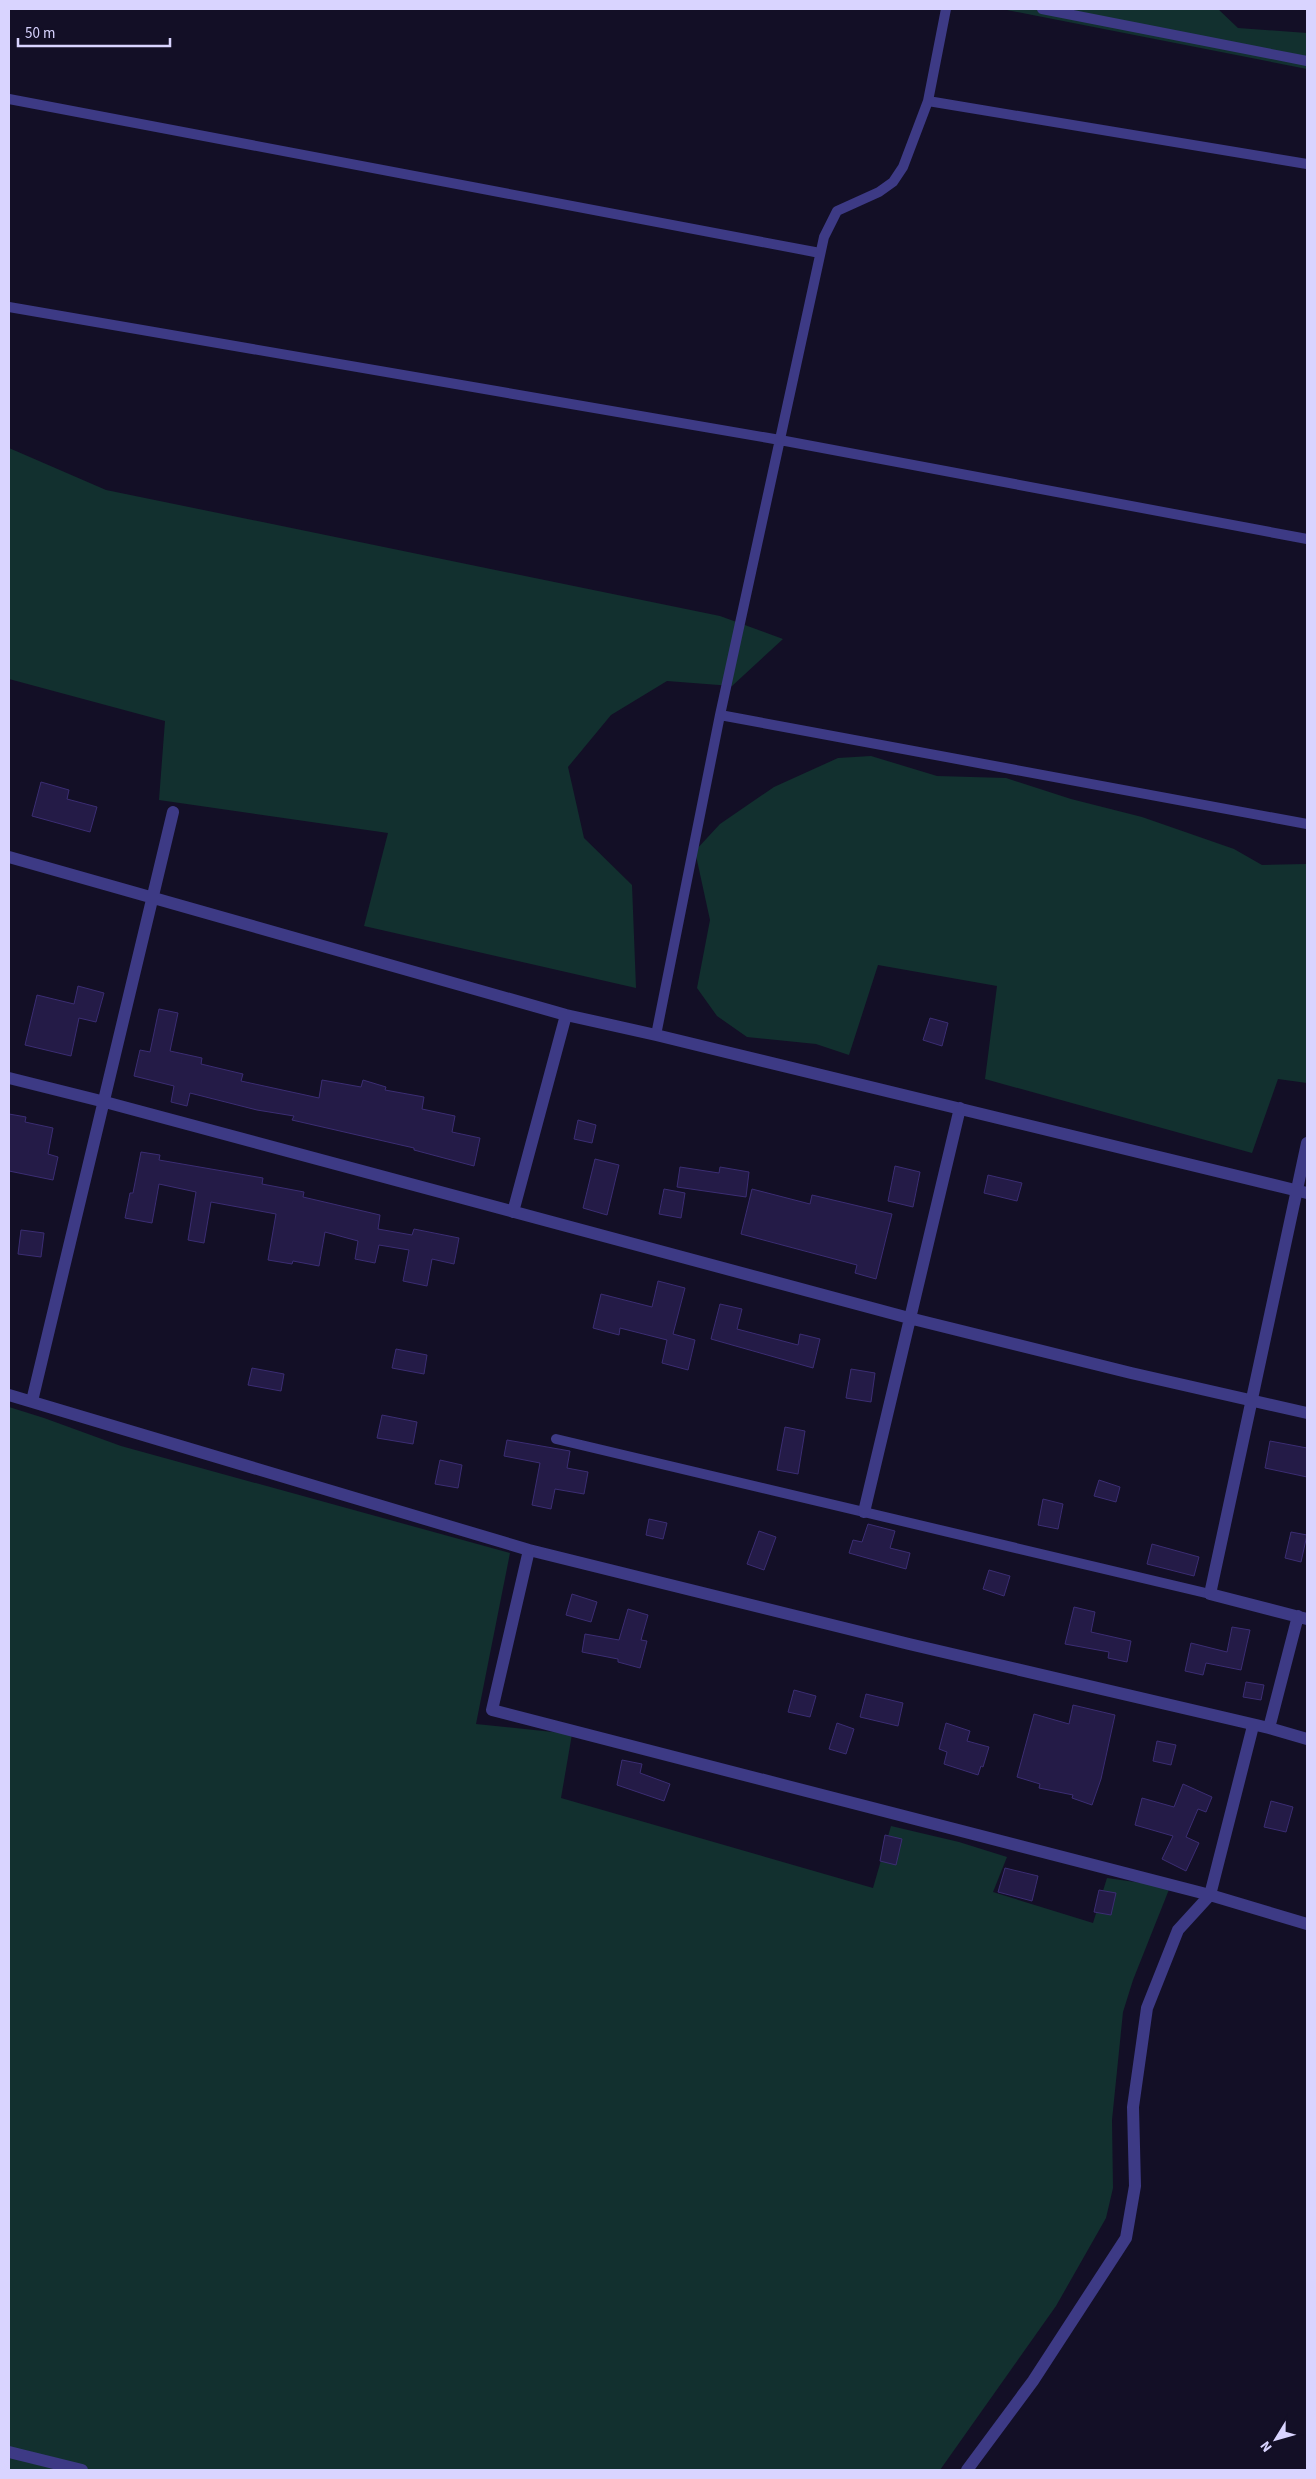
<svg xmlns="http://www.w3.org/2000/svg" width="1316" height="2479" font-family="'Source Sans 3',sans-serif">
<rect width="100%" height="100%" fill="#130f26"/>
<path fill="#12302f" d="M 1002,9 L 1218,9 L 1238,28 L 1307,33 L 1307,69 Z
M 9,448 L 106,490 L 720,616 L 783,639 L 732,686 L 667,681 L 611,715 L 568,767 L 584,838 L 632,885 L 636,988 L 364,926 L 388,833 L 159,800 L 165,721 L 9,679 Z
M 871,756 L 937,776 L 1006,778 L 1071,799 L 1142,817 L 1234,849 L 1262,865 L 1307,864 L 1307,1083 L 1278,1079 L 1252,1153 L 985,1079 L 997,986 L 878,965 L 849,1055 L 816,1044 L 747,1037 L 717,1016 L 697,988 L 710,920 L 695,851 L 720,824 L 774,787 L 838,758 Z
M 9,1407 L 44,1418 L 121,1446 L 510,1553 L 476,1724 L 572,1734 L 561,1798 L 873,1888 L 891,1826 L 959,1842 L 1007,1857 L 993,1892 L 1093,1923 L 1107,1878 L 1170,1887 L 1133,1980 L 1123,2012 L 1112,2120 L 1113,2188 L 1106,2218 L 1056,2306 L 940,2470 L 9,2470 Z"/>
<path fill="#241b47" stroke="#3b2d73" d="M 41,782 L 69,790 L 67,799 L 97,807 L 90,832 L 32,816 Z
M 78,986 L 104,993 L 96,1022 L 79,1018 L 71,1056 L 25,1045 L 37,995 L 74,1004 Z
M 159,1009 L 178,1013 L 170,1051 L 202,1058 L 201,1064 L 243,1074 L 241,1081 L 319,1098 L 322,1080 L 361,1087 L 363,1080 L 386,1087 L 385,1090 L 424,1097 L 422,1109 L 455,1116 L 452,1132 L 480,1138 L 474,1166 L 414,1150 L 414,1148 L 292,1120 L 294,1116 L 257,1110 L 190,1093 L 187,1106 L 171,1102 L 174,1086 L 134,1076 L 140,1050 L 150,1052 Z
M 930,1018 L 948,1023 L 942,1046 L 923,1040 Z
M 9,1114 L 26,1117 L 25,1122 L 53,1128 L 48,1154 L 58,1157 L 53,1180 L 9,1171 Z
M 578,1120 L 596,1125 L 592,1143 L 574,1139 Z
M 141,1152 L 160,1155 L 159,1160 L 263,1178 L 262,1184 L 304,1192 L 303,1197 L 380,1215 L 378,1229 L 412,1235 L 414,1229 L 459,1238 L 454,1264 L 432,1259 L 427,1286 L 403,1281 L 409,1250 L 379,1245 L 375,1263 L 355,1259 L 358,1241 L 325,1232 L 319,1266 L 293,1261 L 292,1264 L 268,1260 L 276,1214 L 211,1202 L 204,1243 L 188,1240 L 196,1192 L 159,1184 L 152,1223 L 125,1218 L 130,1193 L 133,1193 Z
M 595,1159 L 619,1165 L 607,1215 L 583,1208 Z
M 895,1166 L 920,1172 L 913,1207 L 888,1201 Z
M 680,1167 L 719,1173 L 720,1167 L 749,1172 L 746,1197 L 677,1187 Z
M 988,1175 L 1022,1183 L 1017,1201 L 984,1193 Z
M 664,1189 L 685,1193 L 681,1218 L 659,1214 Z
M 752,1189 L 810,1204 L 812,1195 L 892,1214 L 876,1279 L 855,1273 L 857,1265 L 741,1234 Z
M 21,1230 L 44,1233 L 41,1257 L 18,1254 Z
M 658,1281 L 685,1288 L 673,1334 L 695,1340 L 688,1370 L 662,1363 L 667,1340 L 620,1328 L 619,1335 L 593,1328 L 601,1294 L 652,1307 Z
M 720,1304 L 742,1309 L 737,1329 L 798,1345 L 800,1334 L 820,1339 L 813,1368 L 711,1339 Z
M 396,1349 L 427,1355 L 424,1374 L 392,1368 Z
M 252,1368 L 284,1374 L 281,1391 L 248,1385 Z
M 851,1369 L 875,1373 L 871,1402 L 846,1398 Z
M 382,1415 L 417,1422 L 413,1444 L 377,1438 Z
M 785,1427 L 805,1431 L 798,1474 L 777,1470 Z
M 507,1440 L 570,1451 L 567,1468 L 588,1472 L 584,1494 L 555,1489 L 551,1509 L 532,1505 L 540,1463 L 504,1456 Z
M 1270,1441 L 1307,1448 L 1307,1477 L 1265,1468 Z
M 440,1460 L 462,1465 L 458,1488 L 435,1484 Z
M 1099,1480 L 1120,1487 L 1116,1502 L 1094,1496 Z
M 1043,1499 L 1063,1504 L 1058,1529 L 1038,1525 Z
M 649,1519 L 667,1523 L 663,1539 L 646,1535 Z
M 868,1524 L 895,1531 L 890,1548 L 910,1553 L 906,1569 L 849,1553 L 853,1540 L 862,1542 Z
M 759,1531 L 776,1537 L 764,1570 L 747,1564 Z
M 1291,1532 L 1307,1535 L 1301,1562 L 1285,1558 Z
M 1152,1544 L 1199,1557 L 1194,1576 L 1147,1564 Z
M 989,1570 L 1010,1576 L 1004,1596 L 983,1589 Z
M 572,1594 L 597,1602 L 591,1622 L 566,1615 Z
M 1074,1607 L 1095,1612 L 1091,1632 L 1131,1641 L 1127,1662 L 1108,1658 L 1109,1652 L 1065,1644 Z
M 628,1609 L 648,1615 L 641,1640 L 647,1641 L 640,1668 L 618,1662 L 618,1659 L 582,1652 L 585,1634 L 619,1640 Z
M 1232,1627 L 1250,1630 L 1241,1670 L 1206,1663 L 1203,1675 L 1185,1671 L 1191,1643 L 1227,1652 Z
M 1246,1682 L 1264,1685 L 1261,1700 L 1243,1697 Z
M 794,1690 L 816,1696 L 810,1717 L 788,1712 Z
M 866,1694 L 903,1703 L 898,1726 L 860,1717 Z
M 1073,1705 L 1115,1715 L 1101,1779 L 1092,1805 L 1072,1798 L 1073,1795 L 1039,1788 L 1040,1784 L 1017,1777 L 1034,1714 L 1069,1724 Z
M 837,1723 L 854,1729 L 846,1754 L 829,1749 Z
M 946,1723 L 970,1731 L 967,1741 L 989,1747 L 983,1767 L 981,1766 L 978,1775 L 944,1764 L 947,1752 L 939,1749 Z
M 1157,1741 L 1176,1745 L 1171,1765 L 1153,1761 Z
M 622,1760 L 642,1764 L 640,1773 L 670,1784 L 664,1801 L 617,1785 Z
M 1183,1784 L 1212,1797 L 1206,1812 L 1198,1809 L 1186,1837 L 1199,1843 L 1186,1871 L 1162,1859 L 1173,1836 L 1135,1825 L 1142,1798 L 1174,1807 Z
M 1271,1801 L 1293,1807 L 1286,1832 L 1264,1827 Z
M 885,1835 L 902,1839 L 896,1865 L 880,1861 Z
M 1005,1868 L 1038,1876 L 1032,1901 L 998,1892 Z
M 1099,1890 L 1116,1893 L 1111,1915 L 1094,1912 Z"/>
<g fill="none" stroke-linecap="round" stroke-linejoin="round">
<path stroke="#3d3a85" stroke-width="10" d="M 1042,9 L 1307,61
M 9,99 L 820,253
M 928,101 L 1307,164
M 9,307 L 780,440 L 1307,539
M 720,715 L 1307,824
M 656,1035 L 720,715 L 824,237 L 837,211 L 879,192 L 893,182 L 903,167 L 928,101 L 946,9
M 556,1439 L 1210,1594"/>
<path stroke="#3d3a85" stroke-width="12" d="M 9,857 L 566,1015 L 656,1035 L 1307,1193
M 9,1078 L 105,1102 L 909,1318 L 1131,1373 L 1307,1413
M 1307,1143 L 1210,1594 L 1307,1619
M 513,1212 L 566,1015
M 9,1395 L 529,1550 L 909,1644 L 1269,1728 L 1307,1739
M 32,1401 L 173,812
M 864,1512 L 960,1108
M 529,1550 L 492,1710 L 1210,1895 L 1307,1924
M 1269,1728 L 1298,1616
M 9,2452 L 82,2470
M 967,2470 L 1033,2381 L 1126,2238 L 1135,2186 L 1133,2107 L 1147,2008 L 1178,1930 L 1210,1895 L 1253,1726"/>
</g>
<rect width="1316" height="2479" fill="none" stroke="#d9d4ff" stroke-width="20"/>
<g transform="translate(1276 2439) rotate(233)" stroke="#130f26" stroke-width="4" paint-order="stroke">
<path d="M0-4L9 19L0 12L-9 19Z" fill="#d9d4ff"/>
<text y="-8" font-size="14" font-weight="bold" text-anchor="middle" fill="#d9d4ff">N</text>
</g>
<path d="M18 38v8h152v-8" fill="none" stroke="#d9d4ff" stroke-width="2.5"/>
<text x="25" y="38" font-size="15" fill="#d9d4ff" stroke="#130f26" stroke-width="4" paint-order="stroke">50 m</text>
</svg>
